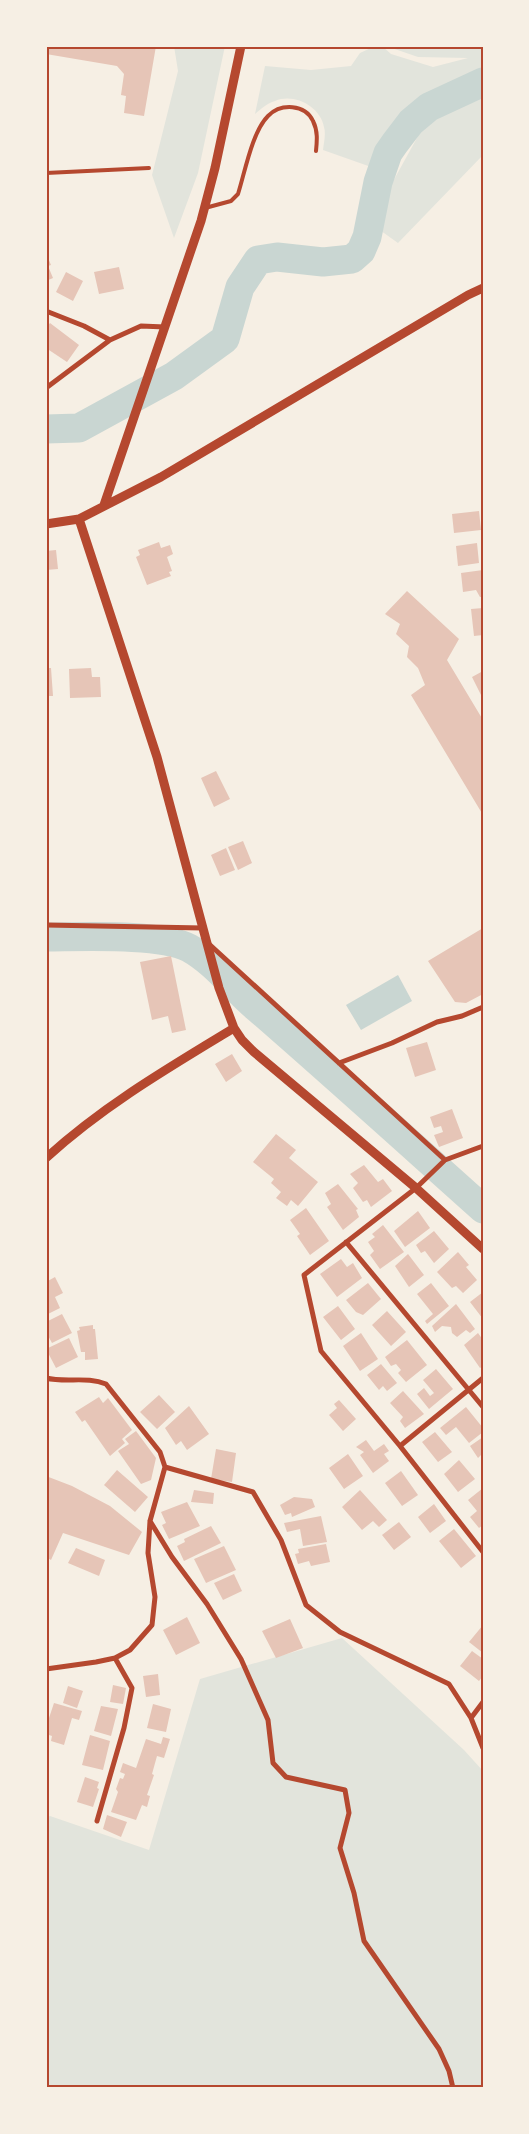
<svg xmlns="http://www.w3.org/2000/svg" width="529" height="2134" font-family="Commissioner,sans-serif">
<rect width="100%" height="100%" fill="#f6efe4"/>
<path fill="#e2e4dc" d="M 174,46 L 225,46 L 198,173 L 174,238 L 152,175 L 178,71 Z
M 375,46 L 382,46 L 391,54 L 433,67 L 468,58 L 418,57 L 386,46 L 483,46 L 483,81 L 477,70 L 409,108 L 385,138 L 374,168 L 323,150 C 324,142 326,134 324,127 C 320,106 294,93 275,101 C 267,103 261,109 255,114 L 265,66 L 311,70 L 351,66 L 360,53 Z
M 483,88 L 483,155 L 398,243 L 370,223 L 428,118 Z
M 342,1638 L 464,1750 L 483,1771 L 483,2088 L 46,2088 L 46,1818 L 50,1816 L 149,1850 L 200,1679 Z"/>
<path fill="#c9d6d2" d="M 398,975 L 412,1001 L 361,1030 L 346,1005 Z"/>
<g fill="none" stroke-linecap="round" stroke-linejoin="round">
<path stroke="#c9d6d2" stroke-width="29" d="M 46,429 L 79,428 L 174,376 L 225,339 L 240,287 L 258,260 L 277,257 L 323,262 L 352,259 L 361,251 L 367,237 L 378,182 L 388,153 L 395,143 L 411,122 L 429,107 L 483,82
M 46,937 C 80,937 161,933 189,948 C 216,963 234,989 257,1008 C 333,1074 408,1142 483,1209"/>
</g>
<path fill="#e6c5b7" d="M 46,46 L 156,46 L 144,116 L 124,113 L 126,96 L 121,95 L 124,74 L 117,66 L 46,54 Z
M 46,253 L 51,265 L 48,266 L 53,278 L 46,281 Z
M 119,267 L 124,289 L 99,294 L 94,272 Z
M 66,272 L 83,281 L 73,301 L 56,292 Z
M 50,323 L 79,345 L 67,362 L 46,348 L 46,328 Z
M 479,511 L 481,530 L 454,533 L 452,514 Z
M 159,542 L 161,548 L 170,545 L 173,554 L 167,557 L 172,571 L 169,572 L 171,576 L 147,585 L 136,557 L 140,555 L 138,550 Z
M 477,543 L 479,563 L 458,566 L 456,546 Z
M 56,550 L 58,569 L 46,570 L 46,551 Z
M 483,570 L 483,597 L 480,597 L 476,590 L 463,592 L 461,573 Z
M 407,591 L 459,639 L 447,660 L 483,720 L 483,815 L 411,695 L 425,685 L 418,668 L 407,657 L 409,646 L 396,634 L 400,624 L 385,614 Z
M 483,608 L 483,635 L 474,636 L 471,609 Z
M 46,668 L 51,668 L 53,696 L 46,696 Z
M 91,668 L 92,677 L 100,677 L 101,697 L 70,698 L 69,669 Z
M 483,671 L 483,699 L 472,677 Z
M 216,771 L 230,799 L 214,807 L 201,778 Z
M 243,841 L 252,863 L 238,870 L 228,847 Z
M 226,848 L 235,870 L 220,876 L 211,855 Z
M 483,928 L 483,994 L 466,1003 L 455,1002 L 428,961 Z
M 171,956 L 186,1030 L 172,1033 L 168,1016 L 152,1020 L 140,962 Z
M 427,1042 L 436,1070 L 415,1077 L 406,1048 Z
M 232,1054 L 242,1071 L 226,1082 L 215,1064 Z
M 452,1109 L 463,1138 L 439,1147 L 434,1135 L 443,1132 L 441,1126 L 434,1128 L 430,1117 Z
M 276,1134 L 296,1150 L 289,1158 L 318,1182 L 298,1206 L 291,1200 L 287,1206 L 276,1198 L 281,1192 L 271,1183 L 274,1179 L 253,1162 Z
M 364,1165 L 378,1182 L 383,1179 L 392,1191 L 371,1207 L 367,1200 L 363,1202 L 353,1188 L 358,1183 L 350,1174 Z
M 338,1184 L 358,1209 L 356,1210 L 359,1217 L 343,1230 L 327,1207 L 331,1204 L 325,1193 Z
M 306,1208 L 329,1241 L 310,1255 L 297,1236 L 300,1234 L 290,1220 Z
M 418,1211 L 430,1228 L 405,1247 L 394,1231 Z
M 383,1225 L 404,1252 L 380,1269 L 370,1255 L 374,1251 L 368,1242 L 375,1237 L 372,1234 Z
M 434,1231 L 449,1249 L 434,1263 L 425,1251 L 421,1253 L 416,1245 Z
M 458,1252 L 469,1265 L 466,1267 L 477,1280 L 463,1293 L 456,1286 L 452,1288 L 437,1272 Z
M 408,1254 L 424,1275 L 409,1287 L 395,1266 Z
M 341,1259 L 347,1267 L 353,1263 L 362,1278 L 337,1297 L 320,1274 Z
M 55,1277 L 63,1293 L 55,1297 L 60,1308 L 46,1315 L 46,1282 Z
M 368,1283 L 381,1299 L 363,1315 L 356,1312 L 346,1300 Z
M 431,1283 L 449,1306 L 427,1324 L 425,1321 L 433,1314 L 417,1294 Z
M 483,1292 L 483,1319 L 470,1302 Z
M 456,1304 L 475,1329 L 470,1333 L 466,1330 L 457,1337 L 452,1333 L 451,1327 L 442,1326 L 435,1332 L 432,1326 Z
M 338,1306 L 355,1329 L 341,1340 L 323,1317 Z
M 387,1311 L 406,1332 L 391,1346 L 372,1325 Z
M 62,1314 L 72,1333 L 52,1343 L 46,1332 L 46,1322 Z
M 93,1325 L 93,1329 L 95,1329 L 98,1359 L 85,1360 L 85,1352 L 81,1352 L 77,1331 L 80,1330 L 79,1327 Z
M 361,1333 L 378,1359 L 360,1371 L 343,1346 Z
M 478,1333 L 483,1340 L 483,1366 L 480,1368 L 464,1345 Z
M 69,1338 L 78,1357 L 56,1368 L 46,1349 Z
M 407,1340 L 427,1365 L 406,1382 L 398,1373 L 401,1370 L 396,1364 L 391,1366 L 385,1357 Z
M 381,1364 L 397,1383 L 387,1391 L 383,1386 L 379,1390 L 367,1375 Z
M 436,1369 L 453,1389 L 429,1409 L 417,1394 L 424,1388 L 430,1396 L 434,1393 L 423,1380 Z
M 403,1391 L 424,1414 L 405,1428 L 400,1421 L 403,1417 L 390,1403 Z
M 159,1395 L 175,1412 L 157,1429 L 140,1412 Z
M 99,1397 L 103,1403 L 108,1398 L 132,1430 L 122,1439 L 125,1443 L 110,1456 L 85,1420 L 82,1422 L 75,1412 Z
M 339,1400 L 356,1419 L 343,1431 L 329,1415 L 337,1408 L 334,1404 Z
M 189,1406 L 209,1434 L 187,1450 L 181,1441 L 176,1445 L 165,1428 Z
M 466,1407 L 483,1428 L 483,1432 L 469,1443 L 456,1427 L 446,1435 L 440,1428 Z
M 136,1431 L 156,1458 L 151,1480 L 141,1484 L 118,1451 L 129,1444 L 125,1439 Z
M 435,1432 L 452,1452 L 438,1462 L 422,1442 Z
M 483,1437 L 483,1458 L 481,1455 L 478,1458 L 470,1446 Z
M 366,1440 L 374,1451 L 384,1444 L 389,1451 L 384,1454 L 389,1461 L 373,1473 L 360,1455 L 364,1452 L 356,1447 Z
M 216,1449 L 236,1453 L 232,1482 L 211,1479 Z
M 348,1454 L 363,1476 L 344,1489 L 329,1468 Z
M 459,1460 L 475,1479 L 458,1492 L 444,1474 Z
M 117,1470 L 148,1497 L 135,1512 L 104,1485 Z
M 401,1471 L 418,1495 L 402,1506 L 385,1483 Z
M 46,1476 L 72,1486 L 110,1506 L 142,1532 L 129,1555 L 63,1533 L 51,1560 L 46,1557 Z
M 483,1488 L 483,1525 L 479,1528 L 470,1517 L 477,1511 L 468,1500 Z
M 194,1490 L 214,1493 L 213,1504 L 191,1502 Z
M 360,1490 L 387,1520 L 379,1527 L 373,1521 L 362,1530 L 342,1507 Z
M 294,1497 L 312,1499 L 315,1507 L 292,1517 L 291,1513 L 285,1515 L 280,1505 Z
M 187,1502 L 200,1526 L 169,1539 L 162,1525 L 166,1523 L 161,1512 Z
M 434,1504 L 446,1521 L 430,1533 L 418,1517 Z
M 321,1516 L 327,1542 L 303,1546 L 300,1529 L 287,1532 L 284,1523 Z
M 399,1522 L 411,1537 L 394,1550 L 382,1535 Z
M 211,1526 L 221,1543 L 184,1561 L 177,1546 L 185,1542 L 184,1539 Z
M 454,1529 L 476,1556 L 461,1568 L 439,1541 Z
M 326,1544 L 330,1562 L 311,1566 L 309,1561 L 298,1564 L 295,1554 L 299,1553 L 298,1549 Z
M 224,1546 L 236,1570 L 206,1583 L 194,1559 Z
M 76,1548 L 105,1560 L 99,1576 L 68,1563 Z
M 234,1574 L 242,1591 L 223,1600 L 214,1583 Z
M 187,1617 L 200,1643 L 176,1655 L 163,1630 Z
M 290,1619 L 303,1648 L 276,1658 L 262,1631 Z
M 483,1625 L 483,1653 L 469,1642 Z
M 472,1651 L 483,1659 L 483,1676 L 479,1681 L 460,1666 Z
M 158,1674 L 160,1695 L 146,1697 L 143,1676 Z
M 113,1685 L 126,1688 L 123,1704 L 110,1702 Z
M 68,1686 L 83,1691 L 77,1708 L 63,1703 Z
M 54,1703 L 82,1711 L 79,1720 L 72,1718 L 64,1745 L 51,1741 L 52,1736 L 46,1734 L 46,1727 Z
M 153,1704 L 171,1709 L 166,1732 L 147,1728 Z
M 101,1706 L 118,1709 L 111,1736 L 94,1731 Z
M 90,1735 L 110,1741 L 103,1770 L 82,1765 Z
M 163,1737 L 170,1739 L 164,1758 L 157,1756 L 152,1774 L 154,1775 L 147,1795 L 150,1796 L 147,1807 L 142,1805 L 136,1820 L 111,1812 L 118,1792 L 116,1789 L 120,1778 L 123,1779 L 125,1774 L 120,1772 L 123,1763 L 136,1768 L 146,1739 L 161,1744 Z
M 85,1777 L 99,1782 L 97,1788 L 99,1789 L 93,1807 L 77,1802 Z
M 107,1815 L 127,1822 L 121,1837 L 103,1829 Z"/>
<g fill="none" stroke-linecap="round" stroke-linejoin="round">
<path stroke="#b5482f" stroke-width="4" d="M 46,173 L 149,168
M 205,208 L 231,201 L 238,194 C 245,172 252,132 268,116 C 281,103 305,104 313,121 C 318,131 317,141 316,151"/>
<path stroke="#b5482f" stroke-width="5" d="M 46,311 L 84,326 L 110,340
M 46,388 L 110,340 L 141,326 L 165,327
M 46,925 L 203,928
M 209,944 L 445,1160
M 339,1063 L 392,1043 L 437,1022 L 462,1016 L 483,1007
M 483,1146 L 445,1160 L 416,1188 L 304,1275 L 321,1351 L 400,1446 L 483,1552
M 346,1242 L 483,1407
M 46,1378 C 66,1383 87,1376 106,1384 L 160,1452 L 165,1467 L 150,1521 L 148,1553 L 155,1597 L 152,1625 L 130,1650 L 115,1658 L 96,1662 L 46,1669
M 400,1446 L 483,1378
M 165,1467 L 253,1492 L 281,1540 L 306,1605 L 340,1632 L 449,1684 L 471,1718 L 483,1702
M 150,1521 L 172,1557 L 207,1604 L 241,1659 L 268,1720 L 273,1763 L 286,1777 L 345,1790 L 349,1813 L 340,1848 L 354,1893 L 364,1941 L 439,2049 L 449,2071 L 453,2088
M 471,1718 L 483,1748
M 97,1821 L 124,1728 L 132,1688 L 115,1658"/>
<path stroke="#b5482f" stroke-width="9" d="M 104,505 L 201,221 L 215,168 L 241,46
M 79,519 L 157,757 L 219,988 L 234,1028 L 242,1040 L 254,1052 L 416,1188 L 483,1249
M 46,524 L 79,519 L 161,477 L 468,295 L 483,288
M 46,1158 C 103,1106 168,1068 234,1028"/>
</g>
<rect width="529" height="2134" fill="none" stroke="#f6efe4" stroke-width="95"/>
<rect x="48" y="48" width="434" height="2038" fill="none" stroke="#b5482f" stroke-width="2"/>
</svg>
